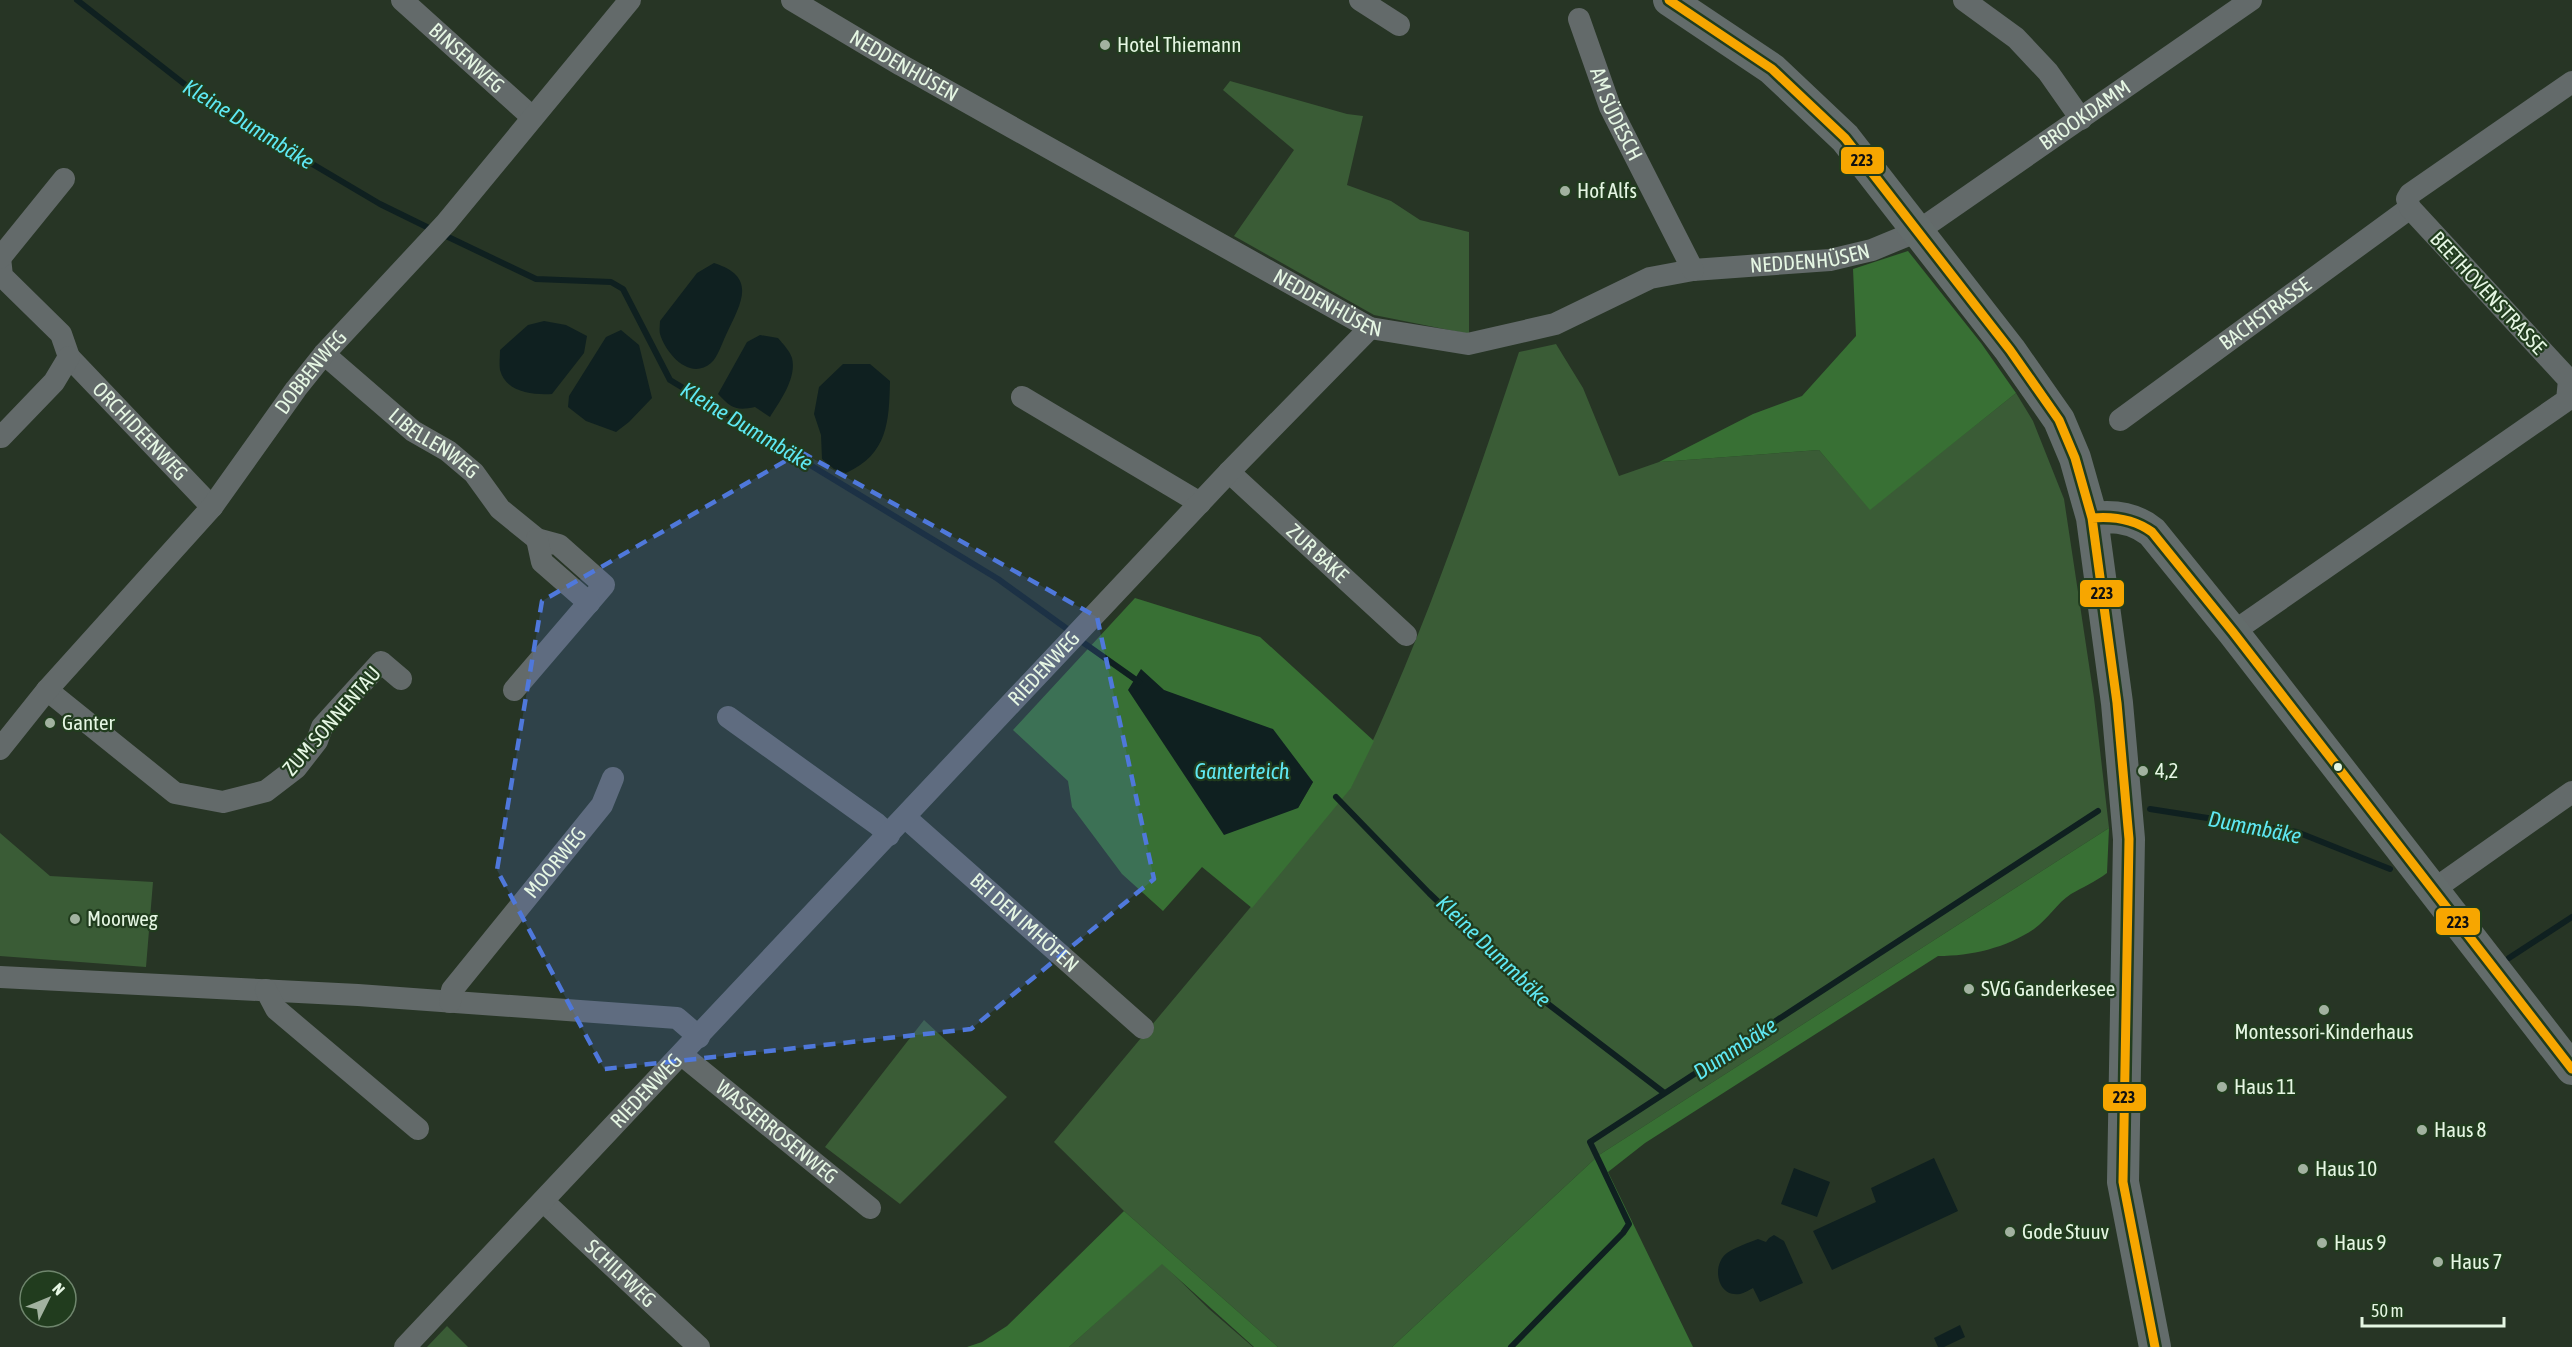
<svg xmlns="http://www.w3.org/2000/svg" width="2572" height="1347" font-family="'Asap Condensed',sans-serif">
<rect width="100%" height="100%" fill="#273525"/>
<path fill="#3a5c36" d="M 1230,81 L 1347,114 L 1363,116 L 1347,185 L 1391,201 L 1420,220 L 1469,232 L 1469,334 L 1374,315 L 1234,236 L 1294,150 L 1223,90 Z
M 1556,344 L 1583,388 L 1619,476 L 1659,462 L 1819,450 L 1870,509 L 2016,393 L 2033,421 L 2064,499 L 2094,698 L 2109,828 L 1599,1155 L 1392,1347 L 1278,1347 L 1124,1211 L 1054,1142 L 1351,787 C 1419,647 1470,499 1519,352 Z
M 0,833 L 50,876 L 153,882 L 146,967 L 0,956 Z
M 924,1020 L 1007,1097 L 900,1204 L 825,1147 Z
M 1162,1263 L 1209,1309 L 1253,1347 L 1069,1347 Z
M 447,1326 L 468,1347 L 427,1347 Z"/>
<path fill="#387034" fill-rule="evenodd" d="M 1908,251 L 1981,343 L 2016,393 L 1870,510 L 1819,450 L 1659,462 L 1753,414 L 1802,396 L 1856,336 L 1853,269 Z
M 1135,598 L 1260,637 L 1374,741 L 1351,788 L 1252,908 L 1202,867 L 1163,911 L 1122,874 L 1072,807 L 1068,781 L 1013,730 ZM 1141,670 L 1164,690 L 1313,782 L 1298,808 Z
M 2109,828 L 2107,873 C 2095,882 2083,887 2071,894 C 2057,903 2048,919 2034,929 C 2006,948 1971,956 1938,956 L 1645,1143 L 1608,1172 L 1693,1347 L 1392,1347 L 1599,1155 Z
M 1124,1211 L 1278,1347 L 1254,1347 L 1162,1264 L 1069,1347 L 967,1347 L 982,1342 L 1007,1326 Z"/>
<path fill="#0f2020" d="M 714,263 C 758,277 741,303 726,335 C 722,343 718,357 711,363 C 690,381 666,354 660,334 C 659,330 660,325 660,321 L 697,273 Z
M 544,321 L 566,325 L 587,336 L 584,353 L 552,394 C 533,395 506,393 500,370 C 499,364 500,356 500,350 L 528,325 Z
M 621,330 L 639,345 L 652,398 L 629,422 L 616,432 L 586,421 L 568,407 L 569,396 L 606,337 Z
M 760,335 L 778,338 C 783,344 790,351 792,358 C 797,378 780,401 770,417 L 755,407 C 736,411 731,408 718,394 L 747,342 Z
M 843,364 L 870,364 L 890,381 C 889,422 888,454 846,473 L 834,469 L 822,459 L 821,435 L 814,414 L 819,387 Z
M 1141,669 L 1164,690 L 1273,729 L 1313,782 L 1298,808 L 1224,835 L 1128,690 Z
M 1934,1158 L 1958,1211 L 1832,1270 L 1813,1231 L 1876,1202 L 1871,1188 Z
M 1794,1168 L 1830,1182 L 1817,1217 L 1781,1204 Z
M 1774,1235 L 1784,1241 L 1803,1283 L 1760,1302 L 1753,1288 C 1749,1290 1744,1293 1740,1294 C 1717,1298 1711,1265 1727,1253 C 1736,1247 1748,1243 1758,1239 L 1766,1242 L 1769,1238 Z
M 1960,1325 L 1965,1337 L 1944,1347 L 1938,1347 L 1934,1338 Z"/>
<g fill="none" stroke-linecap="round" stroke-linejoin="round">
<path stroke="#0f2020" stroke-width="6" d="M 77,0 L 206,101 L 380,204 L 433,230
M 444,235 L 536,279 L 611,282 L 623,289 L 670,380 L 998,579 L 1070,631
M 1081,641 L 1139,682
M 1336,797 L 1429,893 L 1535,994 L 1663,1092
M 2150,809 L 2297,832 L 2390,869
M 2509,958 L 2572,917
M 1511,1347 L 1623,1233 L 1629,1224 L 1590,1142 L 2098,811"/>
<g stroke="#636a6a" stroke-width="22">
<path id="s1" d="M 402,0 L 532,117"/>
<path id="s2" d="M 792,0 L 901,65 L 1370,328 L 1468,344 L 1555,324 L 1650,278 L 1693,270 L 1830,260 L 1872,250 L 1918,231 L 2251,0"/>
<path d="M 1360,0 L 1399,25"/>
<path d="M 1964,0 L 2016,38 L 2048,72 L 2081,119"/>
<path id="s3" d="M 1579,19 L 1610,107 L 1693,270"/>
<path id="s4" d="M 0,258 L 2,276 L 61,334 L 69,357 L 212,507"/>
<path d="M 0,258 L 64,179"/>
<path id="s5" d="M 324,354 L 413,431 L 448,451 L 474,473 L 500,509 L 537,539 L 559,545 L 604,585 L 514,690"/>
<path d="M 1022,397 L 1200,503"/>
<path id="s6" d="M 2120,420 L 2410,208"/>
<path d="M 1,437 L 54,382 L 69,357"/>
<path id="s7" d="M 1229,472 L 1406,635"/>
<path d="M 537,539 L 542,562 L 589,603"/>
<path d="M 2233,632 L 2567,400 L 2569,380 L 2410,208 L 2407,199 L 2410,194 L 2572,82"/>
<path d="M 47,690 L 175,793 L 223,802 L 266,791 L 296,768 L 317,741 L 322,727 L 381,662 L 401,679"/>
<path d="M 728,717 L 877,824 L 889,835"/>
<path id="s8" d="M 0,749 L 47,690 L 212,507 L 296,389 L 324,354 L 446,223 L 630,0"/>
<path id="s9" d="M 906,818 L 1143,1028"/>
<path d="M 2433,890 L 2572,792"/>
<path d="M 0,977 L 358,995 L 677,1018 L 699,1037"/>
<path d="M 266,990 L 276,1009 L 418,1129"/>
<path id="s10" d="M 450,1002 L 452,990 L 602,805 L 613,778"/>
<path id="s11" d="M 682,1055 L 870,1208"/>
<path id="s12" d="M 543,1201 L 699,1347"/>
<path id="s13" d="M 405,1347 L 1229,472 L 1370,328"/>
</g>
<path stroke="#636c6b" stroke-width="32" d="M 1669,0 L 1772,69 L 1845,138 L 2010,350 L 2059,420 L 2075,458 L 2092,518 L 2117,703 L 2129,839 L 2123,1182 L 2155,1347
M 2092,518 C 2114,515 2135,518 2152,532 L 2233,632 L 2572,1069"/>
<defs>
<path id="bus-1" d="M 1669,0 L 1772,69 L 1845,138 L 2010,350 L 2059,420 L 2075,458 L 2092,518 L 2117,703 L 2129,839 L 2123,1182 L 2155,1347
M 2092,518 C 2114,516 2134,519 2152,532 L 2233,632 L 2572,1069"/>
</defs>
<use href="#bus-1" stroke="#213c1e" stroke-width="14"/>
<use href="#bus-1" stroke="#f7a600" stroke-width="9"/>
</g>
<path fill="#4f78db" fill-opacity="0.2" stroke="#4f78db" stroke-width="4.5" stroke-dasharray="12 8" stroke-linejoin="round" d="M 801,452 L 1097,617 L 1154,879 L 971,1029 L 604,1069 L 497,870 L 542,601 Z"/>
<g fill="#a2b2a0" stroke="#213c1e" stroke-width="2">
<circle cx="1105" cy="45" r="6"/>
<circle cx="1565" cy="191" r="6"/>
<circle cx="50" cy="723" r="6"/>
<circle cx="2143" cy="771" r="6"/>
<circle cx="75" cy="919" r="6"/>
<circle cx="1969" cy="989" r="6"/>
<circle cx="2324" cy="1010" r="6"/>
<circle cx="2222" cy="1087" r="6"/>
<circle cx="2422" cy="1130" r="6"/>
<circle cx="2303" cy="1169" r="6"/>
<circle cx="2010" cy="1232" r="6"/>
<circle cx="2322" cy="1243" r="6"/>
<circle cx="2438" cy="1262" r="6"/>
</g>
<circle fill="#e5f6e3" stroke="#213c1e" stroke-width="2" cx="2338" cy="767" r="5"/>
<g text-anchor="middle" stroke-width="4.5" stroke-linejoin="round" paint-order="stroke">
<g font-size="21" fill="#e5f6e3" stroke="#213c1e" text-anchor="start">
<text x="1117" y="52">Hotel Thiemann</text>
<text x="1577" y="198">Hof Alfs</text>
<text x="62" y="730">Ganter</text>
<text x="2155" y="778">4,2</text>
<text x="87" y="926">Moorweg</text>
<text x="1981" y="996">SVG Ganderkesee</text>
<text x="2324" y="1039" text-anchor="middle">Montessori-Kinderhaus</text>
<text x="2234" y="1094">Haus 11</text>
<text x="2434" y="1137">Haus 8</text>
<text x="2315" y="1176">Haus 10</text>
<text x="2022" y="1239">Gode Stuuv</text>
<text x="2334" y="1250">Haus 9</text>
<text x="2450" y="1269">Haus 7</text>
</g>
<g font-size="21" fill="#e5f6e3" stroke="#213c1e">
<text dy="7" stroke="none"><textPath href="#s1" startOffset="87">BINSENWEG</textPath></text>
<text dy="7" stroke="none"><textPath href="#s2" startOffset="130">NEDDENHÜSEN</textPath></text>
<text dy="7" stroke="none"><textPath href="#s3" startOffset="102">AM SÜDESCH</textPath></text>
<text dy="7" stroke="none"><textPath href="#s2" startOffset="1436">BROOKDAMM</textPath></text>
<text dy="7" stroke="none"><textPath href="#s2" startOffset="1120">NEDDENHÜSEN</textPath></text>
<text transform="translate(2488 293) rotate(47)" y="7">BEETHOVENSTRASSE</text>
<text dy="7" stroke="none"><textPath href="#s2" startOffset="616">NEDDENHÜSEN</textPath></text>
<text dy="7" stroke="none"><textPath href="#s6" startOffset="180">BACHSTRASSE</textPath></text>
<text dy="7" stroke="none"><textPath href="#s8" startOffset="489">DOBBENWEG</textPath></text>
<text dy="7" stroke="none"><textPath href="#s4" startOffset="228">ORCHIDEENWEG</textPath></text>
<text dy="7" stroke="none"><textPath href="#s5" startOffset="142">LIBELLENWEG</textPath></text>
<text dy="7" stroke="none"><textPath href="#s7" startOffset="120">ZUR BÄKE</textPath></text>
<text dy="7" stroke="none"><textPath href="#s13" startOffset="932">RIEDENWEG</textPath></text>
<text transform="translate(332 721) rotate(-49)" y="7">ZUM SONNENTAU</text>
<text dy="7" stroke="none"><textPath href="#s10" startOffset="176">MOORWEG</textPath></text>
<text dy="7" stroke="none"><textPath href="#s9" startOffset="158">BEI DEN IMHÖFEN</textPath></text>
<text dy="7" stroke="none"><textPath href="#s13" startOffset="352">RIEDENWEG</textPath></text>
<text dy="7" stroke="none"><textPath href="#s11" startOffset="122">WASSERROSENWEG</textPath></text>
<text dy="7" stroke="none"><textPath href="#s12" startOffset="106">SCHILFWEG</textPath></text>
</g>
<g font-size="22" font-style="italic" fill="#5fe8f3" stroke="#213c1e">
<text transform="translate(249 124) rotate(32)" y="8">Kleine Dummbäke</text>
<text transform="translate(747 426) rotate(31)" y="8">Kleine Dummbäke</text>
<text x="1242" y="779">Ganterteich</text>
<text transform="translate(2255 827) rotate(11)" y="8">Dummbäke</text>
<text transform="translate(1494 951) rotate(44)" y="8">Kleine Dummbäke</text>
<text transform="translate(1735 1048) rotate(-33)" y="8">Dummbäke</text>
</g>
</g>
<g stroke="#213c1e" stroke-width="2">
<rect x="1840" y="146" width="45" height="29" rx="6" fill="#f7a600"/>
<rect x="2079" y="579" width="46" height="29" rx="6" fill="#f7a600"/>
<rect x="2435" y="907" width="46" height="29" rx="6" fill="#f7a600"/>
<rect x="2102" y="1083" width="45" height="29" rx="6" fill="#f7a600"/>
</g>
<g font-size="16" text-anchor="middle" font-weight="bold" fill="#111">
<text x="1862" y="166">223</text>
<text x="2102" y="599">223</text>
<text x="2458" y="928">223</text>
<text x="2124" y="1103">223</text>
</g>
<g transform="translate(48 1299) rotate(47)"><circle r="28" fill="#213c1e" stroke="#6f866d" stroke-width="1.5"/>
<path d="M0-4.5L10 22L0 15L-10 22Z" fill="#a2b2a0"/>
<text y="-9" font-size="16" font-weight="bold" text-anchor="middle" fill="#e5f6e3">N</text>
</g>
<path d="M2362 1317v9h142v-9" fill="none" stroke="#e5f6e3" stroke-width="3"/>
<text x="2371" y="1317" font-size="18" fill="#e5f6e3" stroke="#213c1e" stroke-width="4.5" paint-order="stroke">50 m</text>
</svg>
